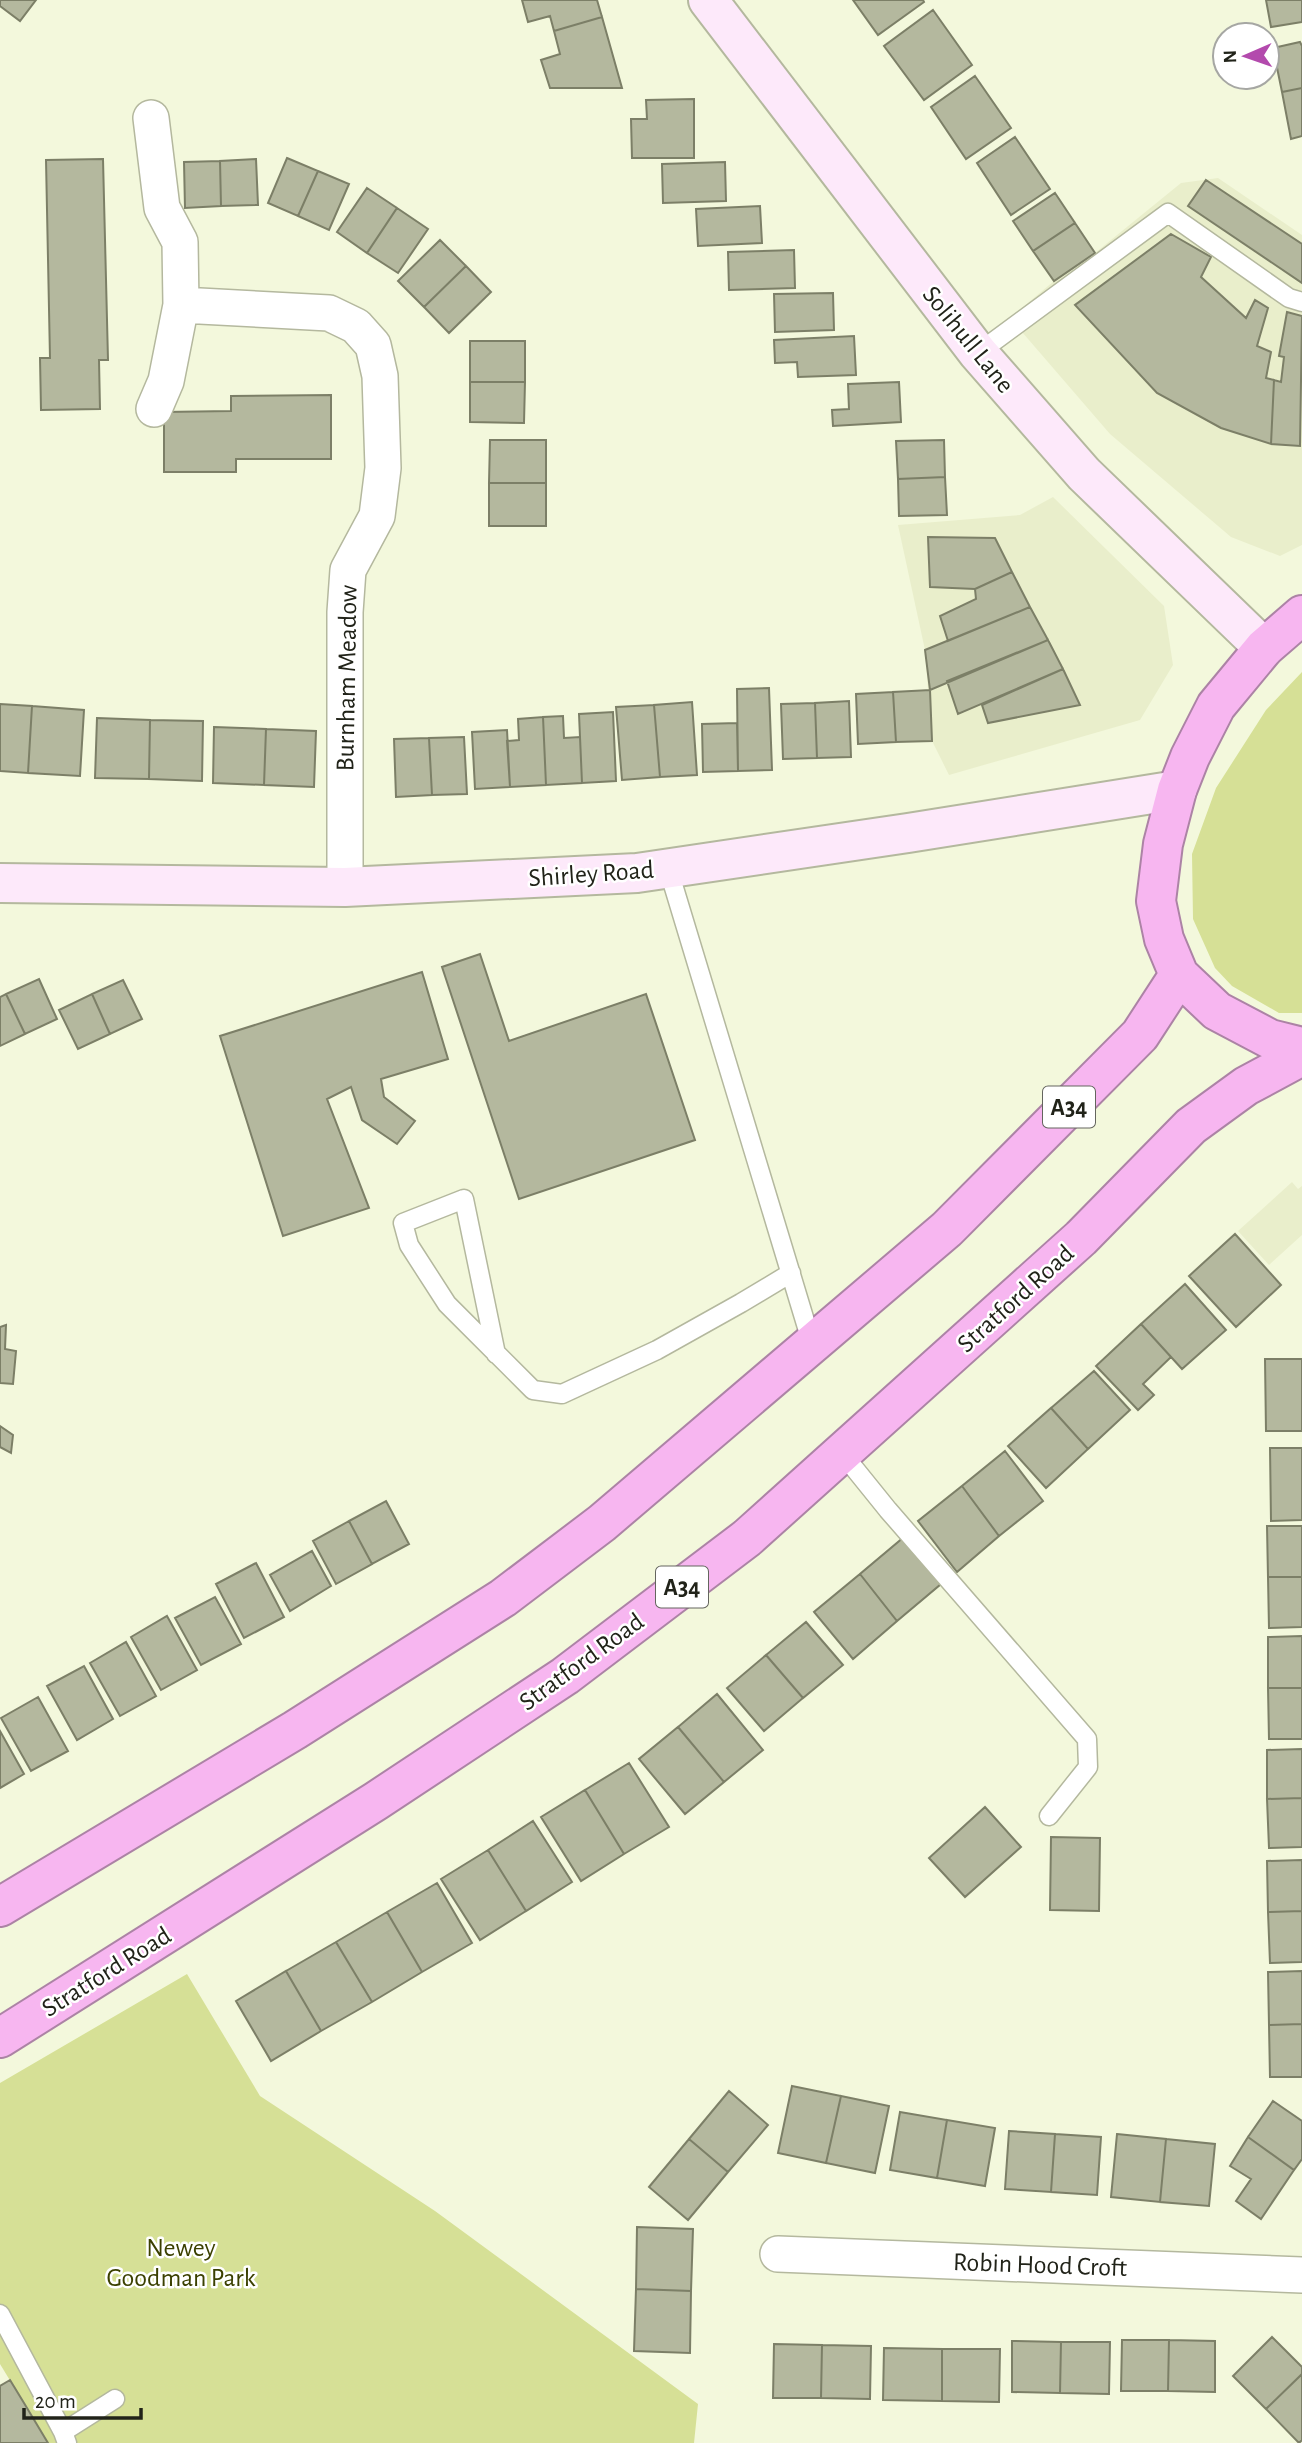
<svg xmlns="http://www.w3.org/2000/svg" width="1302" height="2443" font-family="'Alegreya Sans',sans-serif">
<rect width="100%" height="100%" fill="#f3f8dc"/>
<path fill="#e9eecb" d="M 1218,178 L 1302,235 L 1302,545 L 1280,556 L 1231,537 L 1110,434 L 1010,318 L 1054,281 L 1095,253 L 1181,183 Z
M 1053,497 L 1164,606 L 1173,665 L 1140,720 L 949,775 L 932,741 L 925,650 L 898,525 L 1020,515 Z
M 1292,1182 L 1298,1189 L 1302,1186 L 1302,1235 L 1269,1265 L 1238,1231 Z"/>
<path fill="#d6e096" d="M 1302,672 L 1302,1013 L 1279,1013 L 1232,986 L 1215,968 L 1193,919 L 1192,854 L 1216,788 L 1266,710 Z
M 187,1974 L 260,2096 L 435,2211 L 698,2404 L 694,2443 L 48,2443 L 0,2364 L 0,2083 Z"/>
<path fill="#b4b89e" stroke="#7c7f67" stroke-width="2" d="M 0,0 L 36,0 L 20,21 L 0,6 Z
M 522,0 L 597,0 L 602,17 L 554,31 L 550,16 L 528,22 Z
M 853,0 L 923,0 L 924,2 L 878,35 Z
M 1266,0 L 1302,0 L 1302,22 L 1271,27 Z
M 933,10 L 972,65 L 924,100 L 884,46 Z
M 602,17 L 622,88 L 550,88 L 541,60 L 560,54 L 554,31 Z
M 1300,42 L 1302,46 L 1302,88 L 1282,92 L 1273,48 Z
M 975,76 L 1011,128 L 966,159 L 931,107 Z
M 1302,88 L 1302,136 L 1291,139 L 1282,92 Z
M 694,99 L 694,158 L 632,158 L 631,119 L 647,119 L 646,100 Z
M 1015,137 L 1050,189 L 1011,215 L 977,163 Z
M 287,158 L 318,171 L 298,216 L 268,203 Z
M 103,159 L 108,360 L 99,360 L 100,409 L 41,410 L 40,358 L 50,358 L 46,160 Z
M 256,159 L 258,205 L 221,206 L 220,161 Z
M 220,161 L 221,206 L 185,208 L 184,162 Z
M 725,162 L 726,201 L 663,203 L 662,164 Z
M 318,171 L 349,184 L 329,230 L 298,216 Z
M 1206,180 L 1302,244 L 1302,283 L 1188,206 Z
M 367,188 L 397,208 L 367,253 L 337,232 Z
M 1055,193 L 1075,223 L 1033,251 L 1013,221 Z
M 760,206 L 762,243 L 698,246 L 696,209 Z
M 397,208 L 428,229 L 398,273 L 367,253 Z
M 1075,223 L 1095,253 L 1054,281 L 1033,251 Z
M 1171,234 L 1211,257 L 1201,277 L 1246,318 L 1255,300 L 1268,308 L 1257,346 L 1271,352 L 1266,378 L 1274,380 L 1271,444 L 1221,428 L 1157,393 L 1075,305 Z
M 440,240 L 466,266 L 424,307 L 398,281 Z
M 794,250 L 795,288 L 729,290 L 728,252 Z
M 466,266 L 491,292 L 449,333 L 424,307 Z
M 833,293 L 834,330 L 775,332 L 774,294 Z
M 1287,312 L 1302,316 L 1300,446 L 1271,444 L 1274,380 L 1281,382 L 1284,357 L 1279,356 Z
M 854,336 L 856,375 L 798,377 L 797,362 L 775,363 L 774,340 Z
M 470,341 L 525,341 L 525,382 L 470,382 Z
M 470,382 L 525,382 L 524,423 L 470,422 Z
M 899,382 L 901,422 L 833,426 L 832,410 L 849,409 L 848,384 Z
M 331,395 L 331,459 L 236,459 L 236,472 L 164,472 L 164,412 L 231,411 L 231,396 Z
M 490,440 L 546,440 L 546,483 L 489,483 Z
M 944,440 L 945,477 L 898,479 L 896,441 Z
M 945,477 L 947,515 L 899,516 L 898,479 Z
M 489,483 L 546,483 L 546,526 L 489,526 Z
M 928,537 L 995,538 L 1012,572 L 975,589 L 930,587 Z
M 1012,572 L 1030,607 L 948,641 L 940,616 L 976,599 L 975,589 Z
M 1030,607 L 1048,640 L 930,690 L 925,650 Z
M 1048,640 L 1063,669 L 958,714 L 947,681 Z
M 1063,669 L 1080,705 L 988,723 L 982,705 Z
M 769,688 L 772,770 L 738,771 L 737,689 Z
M 930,690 L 932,741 L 896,742 L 893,692 Z
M 893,692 L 896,742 L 858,744 L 856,694 Z
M 849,701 L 851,757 L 817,758 L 815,703 Z
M 692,702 L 697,775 L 660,777 L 654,705 Z
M 815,703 L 817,758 L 783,759 L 781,704 Z
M 0,704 L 32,706 L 28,773 L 0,771 Z
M 654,705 L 660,777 L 622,780 L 616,707 Z
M 32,706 L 84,710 L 80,776 L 28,773 Z
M 613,712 L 616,781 L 582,783 L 579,714 Z
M 563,716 L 564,738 L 580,737 L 582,783 L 546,785 L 543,717 Z
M 543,717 L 546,785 L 510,787 L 507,741 L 519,740 L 518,719 Z
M 97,718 L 150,720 L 149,779 L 95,778 Z
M 150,720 L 203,721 L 202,781 L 149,779 Z
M 737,723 L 738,771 L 703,772 L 702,724 Z
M 214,727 L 266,729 L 264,785 L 213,783 Z
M 266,729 L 316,731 L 314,787 L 264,785 Z
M 507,730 L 510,787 L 475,789 L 472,732 Z
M 464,737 L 467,794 L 432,795 L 429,738 Z
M 429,738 L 432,795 L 396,797 L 394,739 Z
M 480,954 L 509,1041 L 646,994 L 695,1140 L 519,1199 L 442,967 Z
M 422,972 L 448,1059 L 381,1079 L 384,1097 L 415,1121 L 397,1144 L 362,1120 L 351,1087 L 327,1099 L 369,1208 L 283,1236 L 220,1036 Z
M 39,979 L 57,1019 L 25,1034 L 6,994 Z
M 123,980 L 142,1019 L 110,1034 L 92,994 Z
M 6,994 L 25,1034 L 0,1046 L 0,997 Z
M 92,994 L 110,1034 L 78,1049 L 59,1010 Z
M 1235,1234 L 1281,1285 L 1236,1327 L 1189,1276 Z
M 1185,1284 L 1226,1330 L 1182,1369 L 1141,1324 Z
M 1141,1324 L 1171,1357 L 1143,1384 L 1154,1395 L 1138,1410 L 1096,1366 Z
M 6,1325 L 5,1349 L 16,1351 L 13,1384 L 0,1383 L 0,1327 Z
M 1265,1359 L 1302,1359 L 1302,1431 L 1266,1431 Z
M 1094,1371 L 1130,1410 L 1088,1449 L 1051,1408 Z
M 1051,1408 L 1088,1449 L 1046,1488 L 1008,1446 Z
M 0,1426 L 13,1435 L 11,1453 L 0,1447 Z
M 1270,1448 L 1302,1448 L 1302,1520 L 1271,1521 Z
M 1005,1451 L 1043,1501 L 999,1536 L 962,1486 Z
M 962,1486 L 999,1536 L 957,1572 L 918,1521 Z
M 386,1501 L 409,1544 L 372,1564 L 349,1521 Z
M 349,1521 L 372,1564 L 336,1584 L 313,1541 Z
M 1267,1526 L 1302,1526 L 1302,1577 L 1268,1577 Z
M 904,1537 L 941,1584 L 897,1621 L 860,1574 Z
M 312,1551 L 331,1586 L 290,1611 L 270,1575 Z
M 256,1563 L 284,1617 L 244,1638 L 216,1584 Z
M 860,1574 L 897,1621 L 853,1659 L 814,1612 Z
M 1268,1577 L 1302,1577 L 1302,1627 L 1269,1628 Z
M 215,1597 L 241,1644 L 201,1665 L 175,1618 Z
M 167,1616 L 197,1670 L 161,1690 L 131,1637 Z
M 806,1622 L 843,1665 L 803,1698 L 766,1655 Z
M 1302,1636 L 1302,1688 L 1268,1688 L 1268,1637 Z
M 126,1642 L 156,1696 L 120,1716 L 90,1663 Z
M 766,1655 L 803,1698 L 764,1731 L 727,1688 Z
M 84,1666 L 113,1719 L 77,1740 L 47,1686 Z
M 1268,1688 L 1302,1688 L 1302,1739 L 1269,1739 Z
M 717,1694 L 763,1750 L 724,1782 L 678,1727 Z
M 38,1697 L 68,1751 L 31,1771 L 1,1718 Z
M 678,1727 L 724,1782 L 685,1814 L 639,1759 Z
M 0,1731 L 24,1774 L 0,1788 Z
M 1302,1749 L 1302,1798 L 1267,1799 L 1267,1750 Z
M 629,1763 L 669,1827 L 624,1854 L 585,1790 Z
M 585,1790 L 624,1854 L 581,1881 L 541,1817 Z
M 1302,1798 L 1302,1847 L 1269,1848 L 1267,1799 Z
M 985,1807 L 1021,1847 L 965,1897 L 929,1858 Z
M 533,1821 L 572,1882 L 526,1911 L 488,1850 Z
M 1051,1837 L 1100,1838 L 1099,1911 L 1050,1910 Z
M 488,1850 L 526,1911 L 480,1940 L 441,1879 Z
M 1302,1860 L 1302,1911 L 1268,1912 L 1267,1861 Z
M 437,1883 L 472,1943 L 422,1972 L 387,1912 Z
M 1302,1911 L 1302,1962 L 1270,1963 L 1268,1912 Z
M 387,1912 L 422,1972 L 372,2002 L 336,1942 Z
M 336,1942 L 372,2002 L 321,2031 L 286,1971 Z
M 286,1971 L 321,2031 L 271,2061 L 236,2001 Z
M 1302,1971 L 1302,2024 L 1269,2025 L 1268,1972 Z
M 1302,2024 L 1302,2077 L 1270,2077 L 1269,2025 Z
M 792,2086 L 841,2096 L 826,2163 L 778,2153 Z
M 729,2091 L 768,2125 L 728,2172 L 689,2139 Z
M 841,2096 L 889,2106 L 875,2173 L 826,2163 Z
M 1273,2101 L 1302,2121 L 1302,2159 L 1294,2170 L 1248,2137 Z
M 900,2112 L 947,2120 L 937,2178 L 890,2170 Z
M 947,2120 L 995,2128 L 985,2186 L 937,2178 Z
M 1009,2131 L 1055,2134 L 1051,2192 L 1005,2189 Z
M 1055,2134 L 1101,2137 L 1097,2195 L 1051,2192 Z
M 1117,2134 L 1166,2139 L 1160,2202 L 1111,2197 Z
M 1248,2137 L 1294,2170 L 1261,2219 L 1236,2201 L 1251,2179 L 1230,2166 Z
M 689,2139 L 728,2172 L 688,2220 L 649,2187 Z
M 1166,2139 L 1215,2144 L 1209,2206 L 1160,2202 Z
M 637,2227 L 693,2229 L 691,2291 L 636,2289 Z
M 636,2289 L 691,2291 L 690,2353 L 634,2351 Z
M 1272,2337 L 1302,2367 L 1302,2374 L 1266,2409 L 1233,2376 Z
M 1122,2340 L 1169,2340 L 1168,2391 L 1121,2391 Z
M 1169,2340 L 1215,2341 L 1215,2392 L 1168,2391 Z
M 1012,2341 L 1061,2342 L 1060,2393 L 1012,2392 Z
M 1061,2342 L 1110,2342 L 1109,2394 L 1060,2393 Z
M 774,2344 L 822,2345 L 821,2398 L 773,2398 Z
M 822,2345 L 871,2346 L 870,2399 L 821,2398 Z
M 884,2348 L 942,2349 L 942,2401 L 883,2400 Z
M 942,2349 L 1000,2349 L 999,2402 L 942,2401 Z
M 1302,2374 L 1302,2440 L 1299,2443 L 1266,2409 Z
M 10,2380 L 24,2403 L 48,2443 L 0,2443 L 0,2386 Z"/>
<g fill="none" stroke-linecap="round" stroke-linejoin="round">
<defs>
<path id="lane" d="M 978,353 L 1168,213 L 1289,298 L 1302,302
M 668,868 L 812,1344
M 496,1354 L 464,1199 L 403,1223 L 409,1245 L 447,1304 L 533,1390 L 562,1394 L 657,1350 L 741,1303 L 791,1273
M 842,1453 L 888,1510 L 1087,1739 L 1088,1767 L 1049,1816
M 0,2314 L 63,2432
M 67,2443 L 63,2432 L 115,2399"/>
<path id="street" d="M 151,118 L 162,208 L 180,242 L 181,305
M 154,409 L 166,381 L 181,305 L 329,313 L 356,326 L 373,345 L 380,376 L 383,468 L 377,516 L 348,570 L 345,612 L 345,887
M 778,2254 L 1302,2275"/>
<path id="secondary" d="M 708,0 L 978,353 L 1084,474 L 1264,648
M 0,883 L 345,887 L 637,873 L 908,833 L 1177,790"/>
<path id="highway" d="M 1302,615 L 1264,648 L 1216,706 L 1190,757 L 1177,790 L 1163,844 L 1156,901 L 1164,939 L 1179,975 L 1217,1011 L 1270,1039 L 1302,1047
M 0,1907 L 295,1730 L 503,1598 L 602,1523 L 947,1229 L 1140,1035 L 1179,975
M 0,2038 L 376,1801 L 565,1676 L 747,1538 L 1081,1238 L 1191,1126 L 1246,1086 L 1302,1056"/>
</defs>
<use href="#lane" stroke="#b4b89e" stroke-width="21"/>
<use href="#street" stroke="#b4b89e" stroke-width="38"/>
<use href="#secondary" stroke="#b4b89e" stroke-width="42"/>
<use href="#highway" stroke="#ac83a5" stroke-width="42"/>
<use href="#lane" stroke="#fff" stroke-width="18"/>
<use href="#street" stroke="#fff" stroke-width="35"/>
<use href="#secondary" stroke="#fde9fa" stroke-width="38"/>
<use href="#highway" stroke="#f7b6f0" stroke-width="38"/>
</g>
<g text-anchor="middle" stroke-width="5" stroke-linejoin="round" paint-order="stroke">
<g fill="#fff" stroke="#64655e" stroke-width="2">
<rect x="1043" y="1086.5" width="52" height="41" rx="5"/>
<rect x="656" y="1566.5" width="52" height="41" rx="5"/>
</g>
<g font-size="24" font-weight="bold" fill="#212319">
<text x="1069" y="1115">A34</text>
<text x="682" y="1595">A34</text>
</g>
<g font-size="26" fill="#212319" stroke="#fff">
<text transform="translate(969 339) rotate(51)" y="9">Solihull Lane</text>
<text transform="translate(346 678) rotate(-89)" y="9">Burnham Meadow</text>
<text transform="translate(591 873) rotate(-4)" y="9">Shirley Road</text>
<text transform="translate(1015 1298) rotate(-42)" y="9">Stratford Road</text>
<text transform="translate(581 1661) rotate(-36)" y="9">Stratford Road</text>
<text transform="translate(106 1971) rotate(-32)" y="9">Stratford Road</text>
<text transform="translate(1040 2264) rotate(2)" y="9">Robin Hood Croft</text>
</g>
<g font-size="26" fill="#3b4000" stroke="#fff">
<text x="181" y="2256">Newey<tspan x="181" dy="30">Goodman Park</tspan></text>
</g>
</g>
<g transform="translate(1246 56) rotate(268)"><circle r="33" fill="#ffffff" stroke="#a6a7a3" stroke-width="2"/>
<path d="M0-5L12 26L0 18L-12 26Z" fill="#b34aad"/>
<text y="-10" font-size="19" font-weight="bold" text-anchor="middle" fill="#212319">N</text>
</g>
<path d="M24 2408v10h117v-10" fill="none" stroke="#212319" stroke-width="3.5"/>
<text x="35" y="2408" font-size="21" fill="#212319" stroke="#ffffff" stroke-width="5" paint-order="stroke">20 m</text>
</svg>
